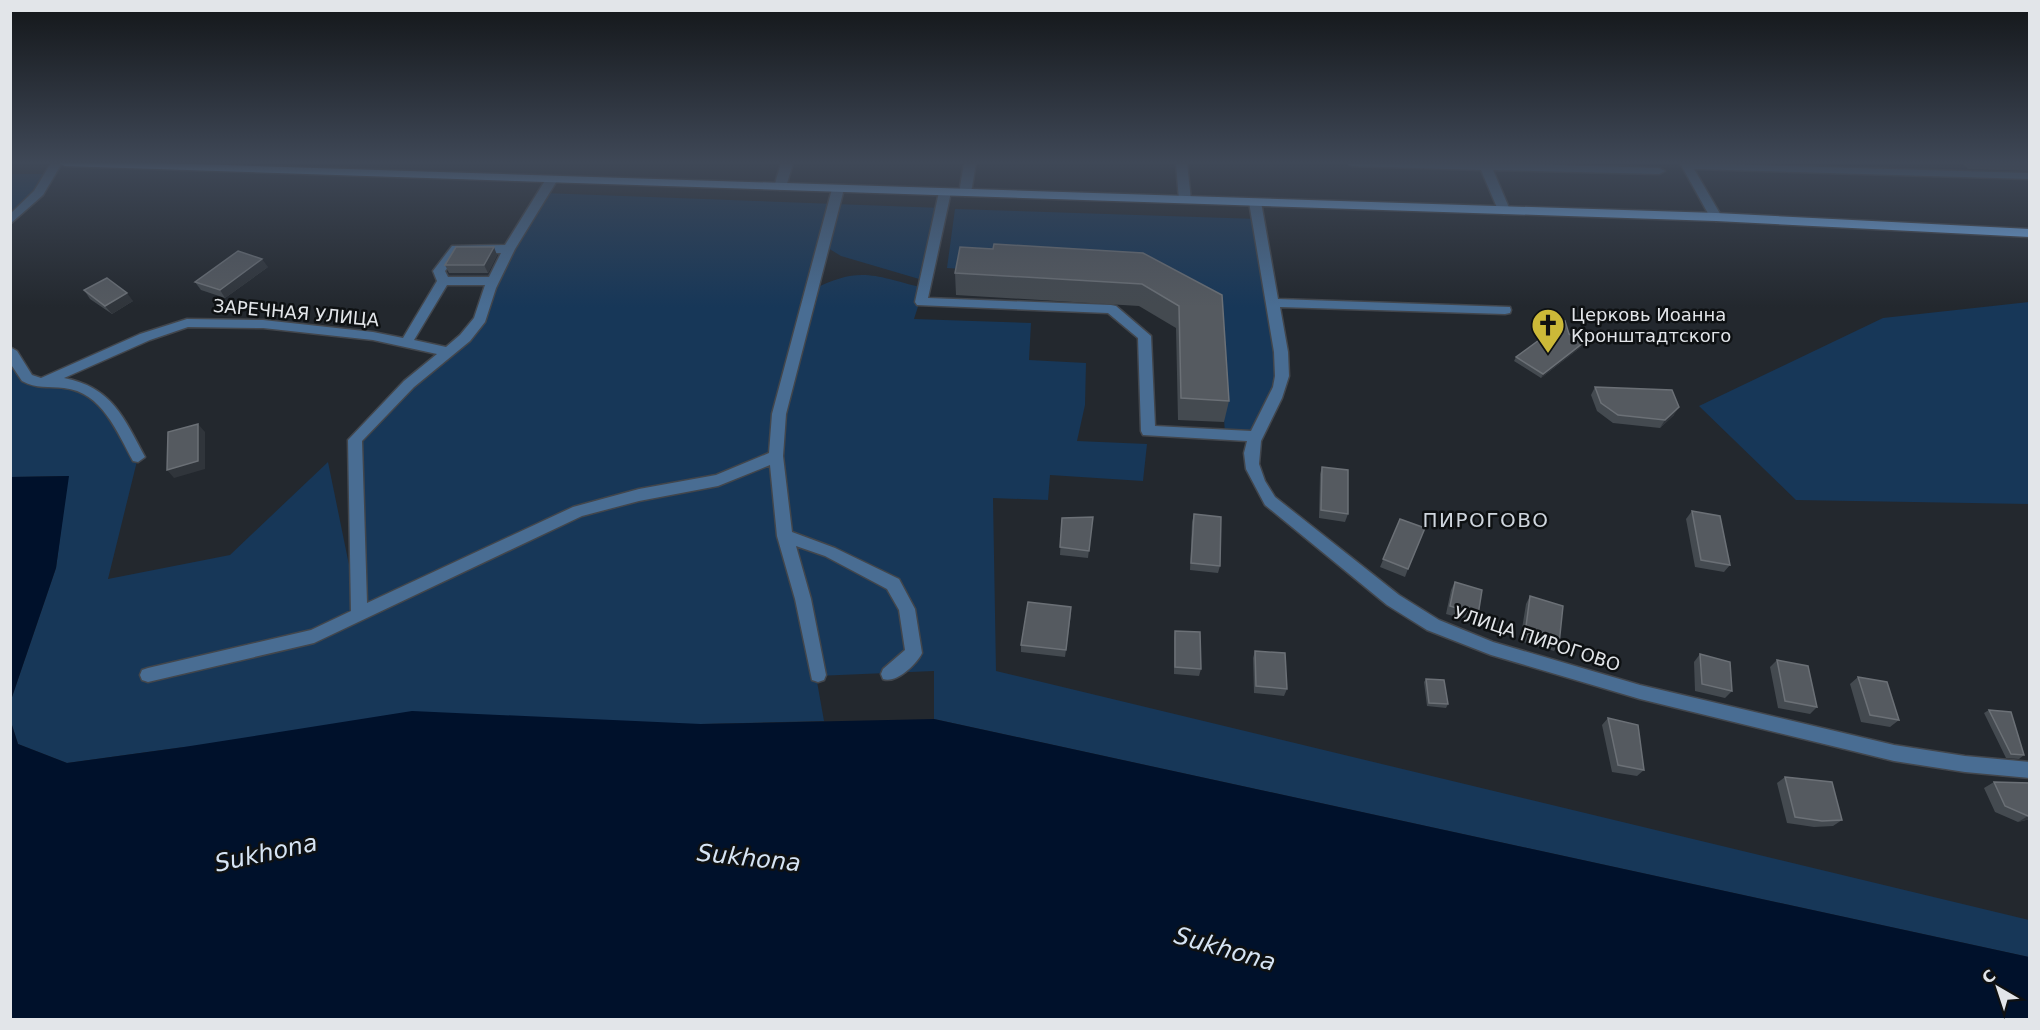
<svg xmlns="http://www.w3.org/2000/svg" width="2040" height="1030" font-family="'DejaVu Sans',sans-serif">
<rect width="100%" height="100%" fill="#23282e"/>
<path fill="#173758" d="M 11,174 L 50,174 L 11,221 Z
M 543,193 L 942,208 L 926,281 L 841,256 L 823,245 L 812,290 C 860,265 875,276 924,288 L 914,319 L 1031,323 L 1029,360 L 1086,363 L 1085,405 L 1077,441 L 1147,444 L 1143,481 L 1050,475 L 1048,500 L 993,498 L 996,671 L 2029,920 L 2029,957 L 934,719 L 934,671 L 816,676 L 824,721 L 701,724 L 184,747 L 67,763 L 18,744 L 11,722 L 11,700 L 56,568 L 68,476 L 11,477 L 10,351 L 25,377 L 85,387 L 138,457 L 108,579 L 230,555 L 328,462 L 358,609 L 355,440 L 465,338 Z
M 955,209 L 1258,219 L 1282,377 L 1256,436 L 1225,435 L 1218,317 L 994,271 L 947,268 Z
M 2029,302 L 2029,504 L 1796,500 L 1699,406 L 1883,318 Z"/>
<path fill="#00112b" d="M 69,476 L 56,568 L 11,700 L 11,477 Z
M 412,711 L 701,724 L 934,719 L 2029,957 L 2029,1019 L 11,1019 L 11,722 L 18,744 L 67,763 L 184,747 Z"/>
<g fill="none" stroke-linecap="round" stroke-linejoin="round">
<defs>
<path id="minor" d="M 51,163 L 62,163 L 43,195 L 10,224 L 10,214 L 34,191 Z
M 781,163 L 793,163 L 786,187 L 780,190 L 774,187 Z
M 964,163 L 976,163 L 971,193 L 965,196 L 959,193 Z
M 1176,163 L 1187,163 L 1191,200 L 1189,202 L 1185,203 L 1179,200 Z
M 1346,163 L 1489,163 L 1659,168 L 1665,171 L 1659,174 L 1493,170 L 1510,210 L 1504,214 L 1498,210 L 1481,170 L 1352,166 Z
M 1680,163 L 2030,173 L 2030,179 L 1694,169 L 1722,217 L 1716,221 L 1710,217 Z
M 552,176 L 558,179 L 515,249 L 496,288 L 485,322 L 470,341 L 414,387 L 362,441 L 367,603 L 573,507 L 639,489 L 716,475 L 769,453 L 772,414 L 832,189 L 838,186 L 844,189 L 786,414 L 783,456 L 792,532 L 835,548 L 899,579 L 915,609 L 922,653 C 917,664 896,684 883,679 L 881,674 L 883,669 L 905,650 L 899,610 L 887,589 L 825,556 L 796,546 L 811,599 L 826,675 L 824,680 L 818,682 L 812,680 L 795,599 L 777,536 L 770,465 L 718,486 L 639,501 L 582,516 L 314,643 L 148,682 L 142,680 L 140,675 L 142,670 L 148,668 L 311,630 L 351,611 L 348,440 L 404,381 L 437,354 L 373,340 L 263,328 L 188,327 L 150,340 L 64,378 C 112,387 124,418 145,457 L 138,462 L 133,461 C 117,432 102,392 64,388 C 49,386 36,389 22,381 L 10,363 L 10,347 L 17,351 L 32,375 L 41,378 L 140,334 L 187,319 L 263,320 L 373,332 L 403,338 L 437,281 L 433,271 L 452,246 L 505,245 L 546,179 ZM 459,253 L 501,253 L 489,277 L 448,277 L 445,271 ZM 447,285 L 485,285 L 474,318 L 460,335 L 446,347 L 414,340 Z
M 945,189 L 951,192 L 928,298 L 1111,305 L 1116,306 L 1151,336 L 1155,426 L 1251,431 L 1273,387 L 1275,376 L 1274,352 L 1249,202 L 1251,200 L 1259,200 L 1261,202 L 1278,299 L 1510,307 L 1511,310 L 1510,313 L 1505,314 L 1280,307 L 1288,352 L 1289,376 L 1282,398 L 1261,441 L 1259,464 L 1265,481 L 1275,497 L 1399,595 L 1439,620 L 1493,642 L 1640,685 L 1894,745 L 1965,756 L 2030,762 L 2030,778 L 1965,772 L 1894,761 L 1640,699 L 1491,655 L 1427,630 L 1387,605 L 1265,505 L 1246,469 L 1244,453 L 1247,441 L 1143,435 L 1141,431 L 1138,338 L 1108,313 L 917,305 L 915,302 L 939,192 Z"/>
<path id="major" d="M 59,163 L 160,163 L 1716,213 L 2030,229 L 2030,237 L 1716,221 L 65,166 Z"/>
</defs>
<use href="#minor" stroke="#42464c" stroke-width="3"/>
<use href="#major" stroke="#42464c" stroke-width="3"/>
<use href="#minor" fill="#496d93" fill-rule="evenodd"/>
<use href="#major" fill="#75b1f0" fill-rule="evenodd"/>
</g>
<path fill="#444a50" d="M 1963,163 L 2030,163 L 2030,171 L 1968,169 Z
M 960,247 L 1222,295 L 1229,401 L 1224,422 L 1178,420 L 1176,328 L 1139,306 L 956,295 L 955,273 Z
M 497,255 L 488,273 L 449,273 L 445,265 Z
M 268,267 L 225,298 L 201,290 L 195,282 Z
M 84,290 L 133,301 L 112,314 L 90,299 Z
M 1569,334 L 1581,347 L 1541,378 L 1514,361 L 1516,357 Z
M 1595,387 L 1674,415 L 1660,428 L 1613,423 L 1597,411 L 1591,395 Z
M 1322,467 L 1348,514 L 1345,522 L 1319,518 L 1320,474 Z
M 1692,511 L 1730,565 L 1724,572 L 1695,567 L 1686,519 Z
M 1194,514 L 1220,566 L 1218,573 L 1190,570 L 1192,522 Z
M 1093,517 L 1088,558 L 1060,555 L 1062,518 Z
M 1400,519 L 1408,569 L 1405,577 L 1380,567 Z
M 1455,582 L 1478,615 L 1474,622 L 1446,614 L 1451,590 Z
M 1530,596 L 1559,644 L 1554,651 L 1520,641 L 1526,604 Z
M 1071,614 L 1065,657 L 1021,652 L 1021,645 Z
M 1175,631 L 1201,669 L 1199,676 L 1174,674 L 1174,638 Z
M 1255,651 L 1287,689 L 1284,696 L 1254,693 L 1253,658 Z
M 1700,654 L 1732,691 L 1725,698 L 1695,691 L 1694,662 Z
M 1777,660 L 1817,707 L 1810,714 L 1778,708 L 1770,667 Z
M 1858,677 L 1899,720 L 1890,727 L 1861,722 L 1850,684 Z
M 1426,679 L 1448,704 L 1446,708 L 1427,706 L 1424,682 Z
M 1989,710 L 2024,755 L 2019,759 L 2006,758 L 1984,713 Z
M 1608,718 L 1644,770 L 1637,776 L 1612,772 L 1602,725 Z
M 1785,777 L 1842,820 L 1833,826 L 1814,827 L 1787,823 L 1777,783 Z
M 1994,782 L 2030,783 L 2030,819 L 2018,822 L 1995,812 L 1984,788 Z"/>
<path fill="#30353b" d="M 494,247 L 497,255 L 488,273 L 484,265 Z
M 262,259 L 268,267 L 225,298 L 220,290 Z
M 127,293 L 133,301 L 112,314 L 105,306 Z
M 1583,343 L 1581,347 L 1541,378 L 1543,374 Z
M 1679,407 L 1674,415 L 1660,428 L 1665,420 Z
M 198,424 L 205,432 L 205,469 L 174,478 L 167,470 Z
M 2028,816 L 2030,816 L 2030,819 L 2018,822 Z"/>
<path fill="#555a60" stroke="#6b7076" stroke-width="1.5" d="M 994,244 L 1143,253 L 1222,295 L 1229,401 L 1181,398 L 1179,306 L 1142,284 L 955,273 L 960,247 L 993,249 Z
M 456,247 L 494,247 L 484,265 L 445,265 Z
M 238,251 L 262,259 L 220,290 L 195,282 Z
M 107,278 L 127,293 L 105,306 L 84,290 Z
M 1565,321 L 1569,334 L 1583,343 L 1543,374 L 1516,357 Z
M 1595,387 L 1672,390 L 1679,407 L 1665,420 L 1618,415 L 1601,403 Z
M 198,424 L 198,461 L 167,470 L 168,432 Z
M 1322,467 L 1348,470 L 1348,514 L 1321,510 Z
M 1692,511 L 1720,516 L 1730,565 L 1701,560 Z
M 1194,514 L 1221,517 L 1220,566 L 1191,563 Z
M 1093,517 L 1089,551 L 1060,547 L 1062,518 Z
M 1400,519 L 1425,528 L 1408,569 L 1383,559 Z
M 1455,582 L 1482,590 L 1478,615 L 1450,606 Z
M 1530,596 L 1563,606 L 1559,644 L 1525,634 Z
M 1028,602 L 1071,607 L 1066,650 L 1021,645 Z
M 1175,631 L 1200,632 L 1201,669 L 1175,667 Z
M 1255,651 L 1285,653 L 1287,689 L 1256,686 Z
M 1700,654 L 1730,662 L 1732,691 L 1702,684 Z
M 1777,660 L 1808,666 L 1817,707 L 1785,701 Z
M 1858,677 L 1887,682 L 1899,720 L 1870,715 Z
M 1426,679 L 1444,680 L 1448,704 L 1429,703 Z
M 1989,710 L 2011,712 L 2024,755 L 2011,754 Z
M 1608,718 L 1638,725 L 1644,770 L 1618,765 Z
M 1785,777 L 1832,782 L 1842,820 L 1822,821 L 1795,817 Z
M 1994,782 L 2030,783 L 2030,816 L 2028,816 L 2005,806 Z"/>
<linearGradient id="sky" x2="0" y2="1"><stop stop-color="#131619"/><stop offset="0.53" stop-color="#3f4857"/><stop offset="1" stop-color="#3f4857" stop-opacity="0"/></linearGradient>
<rect width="2040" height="307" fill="url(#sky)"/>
<defs>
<symbol id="church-pin" viewBox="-11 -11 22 30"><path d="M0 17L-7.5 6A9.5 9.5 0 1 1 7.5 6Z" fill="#ccb938" stroke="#0e1113"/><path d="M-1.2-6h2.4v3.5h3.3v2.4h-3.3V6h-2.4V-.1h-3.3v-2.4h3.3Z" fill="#111"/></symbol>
</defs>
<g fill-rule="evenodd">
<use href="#church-pin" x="1529" y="306" width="38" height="52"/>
</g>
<g text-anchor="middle" stroke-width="5" stroke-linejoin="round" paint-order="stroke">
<g font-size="18" fill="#e2e5e9" stroke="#0e1113">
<text transform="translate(296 313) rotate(5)" y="6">ЗАРЕЧНАЯ УЛИЦА</text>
<text transform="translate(1537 639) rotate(18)" y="6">УЛИЦА ПИРОГОВО</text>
</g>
<g font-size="18" fill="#e2e5e9" stroke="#0e1113" text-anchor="start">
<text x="1571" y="321">Церковь Иоанна<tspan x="1571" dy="21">Кронштадтского</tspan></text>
</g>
<g font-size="20" letter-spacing="1.5" fill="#cfd6de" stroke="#0e1113">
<text x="1486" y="527">ПИРОГОВО</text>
</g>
<g font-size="24" font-style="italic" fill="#d6e4f4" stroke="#0e1113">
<text transform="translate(266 853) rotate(-12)" y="8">Sukhona</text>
<text transform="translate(749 858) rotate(6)" y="8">Sukhona</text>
<text transform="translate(1225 949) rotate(16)" y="8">Sukhona</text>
</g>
</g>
<rect width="2040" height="1030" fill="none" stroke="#e2e5e9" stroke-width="24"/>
<g transform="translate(1998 988) rotate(321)" stroke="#0e1113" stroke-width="4.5" paint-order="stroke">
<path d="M0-4.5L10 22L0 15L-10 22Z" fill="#e2e5e9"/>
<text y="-9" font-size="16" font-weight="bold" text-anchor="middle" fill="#e2e5e9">С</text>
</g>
</svg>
